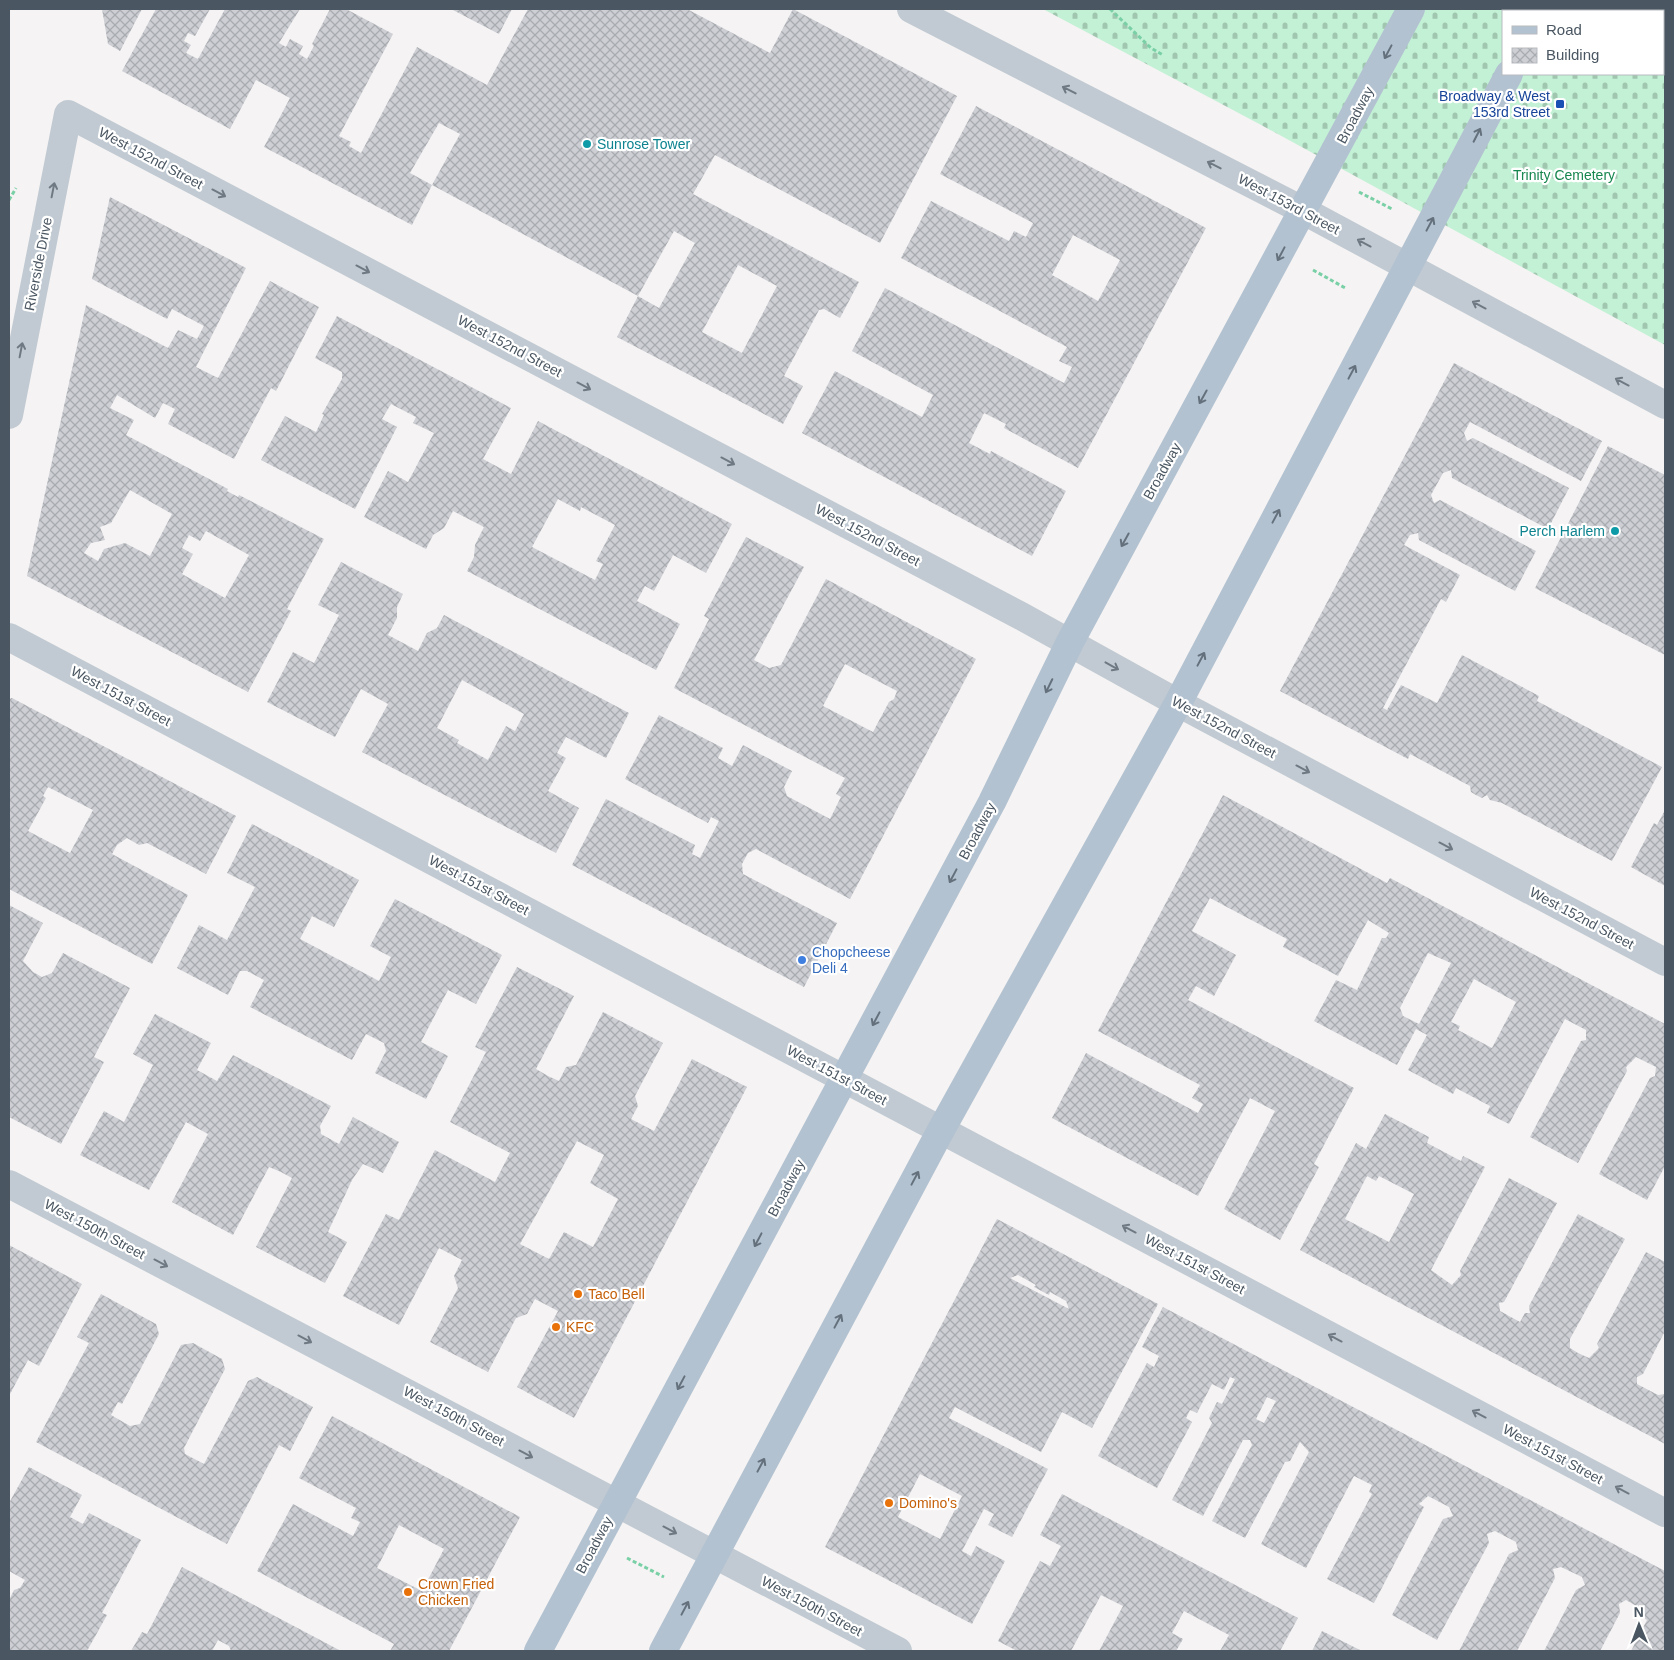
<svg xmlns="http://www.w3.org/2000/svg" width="1674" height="1660" font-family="Helvetica,sans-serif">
<defs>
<pattern id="cemetery-stones" width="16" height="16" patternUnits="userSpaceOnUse" patternTransform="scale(1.25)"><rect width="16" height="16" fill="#c3f1d5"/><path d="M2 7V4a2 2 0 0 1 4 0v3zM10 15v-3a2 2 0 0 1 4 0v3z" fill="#a0c6b0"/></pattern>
<pattern id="building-cross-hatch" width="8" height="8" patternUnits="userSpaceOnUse" patternTransform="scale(1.25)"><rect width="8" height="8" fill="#cdcfd5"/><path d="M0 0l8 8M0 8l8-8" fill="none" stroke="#a8abb0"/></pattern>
</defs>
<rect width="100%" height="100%" fill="#f5f3f3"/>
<path fill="url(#cemetery-stones)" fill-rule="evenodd" d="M 1043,9 L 1665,9 L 1665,345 L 1263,126 ZM 1503,11 L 1663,11 L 1663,74 L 1503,74 Z"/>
<path fill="url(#building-cross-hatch)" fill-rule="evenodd" d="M 102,9 L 142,9 L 120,51 L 108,44 Z
M 156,9 L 210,9 L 195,36 L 188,33 L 184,41 L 191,45 L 186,53 L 198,59 L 225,9 L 300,9 L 279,43 L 286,47 L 290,39 L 303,46 L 299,54 L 307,59 L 314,46 L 312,44 L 330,9 L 346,9 L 393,34 L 339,136 L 351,142 L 349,146 L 361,153 L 417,47 L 487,85 L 528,9 L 687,9 L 770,53 L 793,9 L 957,96 L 880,243 L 715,155 L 693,194 L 859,282 L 840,318 L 824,309 L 819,310 L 784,376 L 803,386 L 783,424 L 617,337 L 638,296 L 659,308 L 695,243 L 674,231 L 638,296 L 432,185 L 412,225 L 264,147 L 290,98 L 256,80 L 230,129 L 122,71 ZM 439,123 L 460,134 L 432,185 L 410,173 ZM 738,265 L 777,286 L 742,353 L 702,332 Z
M 451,9 L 512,9 L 499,34 Z
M 976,106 L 1206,228 L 1078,468 L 1004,428 L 1006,424 L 984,413 L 969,443 L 990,454 L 991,451 L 1066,491 L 1032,556 L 802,433 L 835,371 L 922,417 L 933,395 L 852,351 L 885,288 L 1064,383 L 1072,367 L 1059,361 L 1067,347 L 901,258 L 931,201 L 1009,241 L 1014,231 L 1026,237 L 1033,223 L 940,174 ZM 1073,235 L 1120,260 L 1098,301 L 1052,275 Z
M 110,197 L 246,268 L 196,367 L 218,378 L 270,281 L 319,307 L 276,391 L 271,388 L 234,459 L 168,424 L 175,409 L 163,403 L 155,418 L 117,395 L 110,408 L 134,420 L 126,435 L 228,489 L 227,491 L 238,497 L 239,495 L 324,539 L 287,609 L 291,611 L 248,692 L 27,576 L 86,305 L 168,348 L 178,330 L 197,339 L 204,326 L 172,309 L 167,319 L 92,279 ZM 130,490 L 172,514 L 150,556 L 125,543 L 104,549 L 98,561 L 84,553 L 91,543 L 105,540 L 100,527 L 111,523 ZM 206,531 L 249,555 L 225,598 L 182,574 L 193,554 L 182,548 L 189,535 L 200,541 Z
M 337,316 L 511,408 L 483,459 L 511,474 L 538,421 L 732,524 L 706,573 L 673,555 L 654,591 L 645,586 L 637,601 L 680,624 L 656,670 L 467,571 L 474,557 L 475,545 L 484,527 L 453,511 L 444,528 L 433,535 L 426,549 L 364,517 L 388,471 L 408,482 L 434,433 L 413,423 L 416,417 L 391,404 L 382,419 L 397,427 L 355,509 L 261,460 L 285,416 L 316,432 L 324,415 L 322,414 L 342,379 L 342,372 L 315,358 ZM 558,499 L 580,511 L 581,507 L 615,525 L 596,561 L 603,564 L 595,580 L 532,547 Z
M 1454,363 L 1602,441 L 1581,481 L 1470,422 L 1464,433 L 1467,441 L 1473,438 L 1569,488 L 1548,529 L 1452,478 L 1451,470 L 1443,473 L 1431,495 L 1434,503 L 1440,500 L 1536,551 L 1515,591 L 1419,540 L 1418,533 L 1410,535 L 1404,545 L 1460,575 L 1446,602 L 1441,599 L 1383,708 L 1387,710 L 1401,685 L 1437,703 L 1462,655 L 1539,696 L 1537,701 L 1662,767 L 1612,861 L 1502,803 L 1490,800 L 1487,795 L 1482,798 L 1476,795 L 1471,792 L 1470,786 L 1410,754 L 1408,759 L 1280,691 Z
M 1608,446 L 1665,475 L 1665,655 L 1535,588 Z
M 746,537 L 804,567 L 754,660 L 769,668 L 781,665 L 826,579 L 976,659 L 850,899 L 756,849 L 748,853 L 742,864 L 743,874 L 837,923 L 804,987 L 572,865 L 606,799 L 695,845 L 692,854 L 700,858 L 719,821 L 711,817 L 708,823 L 625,779 L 659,715 L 723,748 L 718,758 L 732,766 L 743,745 L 792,771 L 784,787 L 787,796 L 830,819 L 841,797 L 836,794 L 845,778 L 674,688 L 709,619 L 704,616 ZM 845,664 L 897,691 L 894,699 L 889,702 L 873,732 L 823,706 Z
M 341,562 L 403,594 L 397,607 L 397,618 L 388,635 L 418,651 L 427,633 L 437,628 L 444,615 L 629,713 L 606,758 L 566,737 L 557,753 L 566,758 L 548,791 L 579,808 L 556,853 L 362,752 L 388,704 L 361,689 L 335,737 L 267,702 L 293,652 L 314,663 L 339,615 L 318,605 ZM 462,680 L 524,714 L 515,731 L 506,726 L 488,760 L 457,743 L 459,740 L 437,728 Z
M 12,698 L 236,816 L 206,874 L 147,843 L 139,845 L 127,838 L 117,845 L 112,854 L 188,895 L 152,964 L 9,889 L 9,699 ZM 48,787 L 93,810 L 70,853 L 28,831 L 46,798 L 43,796 Z
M 1223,795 L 1387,883 L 1390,878 L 1665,1024 L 1665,1166 L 1647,1200 L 1599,1174 L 1650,1078 L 1655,1076 L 1656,1067 L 1636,1057 L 1626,1067 L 1627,1071 L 1578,1163 L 1530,1137 L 1581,1041 L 1586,1040 L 1586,1030 L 1565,1019 L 1509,1124 L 1487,1113 L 1490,1106 L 1456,1088 L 1453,1094 L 1408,1070 L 1427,1035 L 1416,1029 L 1397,1065 L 1314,1021 L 1336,980 L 1357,990 L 1382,938 L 1386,938 L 1389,933 L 1368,920 L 1338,976 L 1283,947 L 1287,939 L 1210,898 L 1192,931 L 1236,955 L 1214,996 L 1196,986 L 1188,1000 L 1354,1088 L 1314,1164 L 1319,1167 L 1280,1240 L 1224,1209 L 1275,1111 L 1250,1098 L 1198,1196 L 1052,1118 L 1086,1053 L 1198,1113 L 1203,1104 L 1192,1098 L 1200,1085 L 1098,1031 ZM 1428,953 L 1451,963 L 1419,1024 L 1403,1016 L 1400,1008 ZM 1474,979 L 1516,1002 L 1492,1048 L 1458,1030 L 1460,1026 L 1451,1022 Z
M 1665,810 L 1665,886 L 1631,867 L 1654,823 L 1657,825 Z
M 252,824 L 359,880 L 334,927 L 312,916 L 300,939 L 379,981 L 391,957 L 370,946 L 395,899 L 502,955 L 476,1004 L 448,990 L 421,1042 L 448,1056 L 426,1099 L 375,1073 L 386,1051 L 384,1043 L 366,1034 L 352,1060 L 250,1007 L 264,980 L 247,971 L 240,971 L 228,995 L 177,968 L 199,925 L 227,940 L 255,887 L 227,873 Z
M 9,905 L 43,923 L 23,961 L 33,972 L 42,977 L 52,973 L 63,953 L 130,988 L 94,1057 L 104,1062 L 61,1144 L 9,1117 Z
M 517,967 L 574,996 L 536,1069 L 548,1076 L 559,1081 L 566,1067 L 576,1065 L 603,1012 L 663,1043 L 635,1096 L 638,1106 L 631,1119 L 654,1131 L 692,1059 L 747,1087 L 574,1418 L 517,1387 L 558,1311 L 535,1299 L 527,1314 L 516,1318 L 488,1372 L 430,1342 L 458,1288 L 454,1276 L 462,1260 L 439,1248 L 399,1325 L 343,1296 L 386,1214 L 399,1220 L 435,1150 L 495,1182 L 510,1153 L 450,1122 L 486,1052 L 475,1047 ZM 577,1141 L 604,1155 L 590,1183 L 618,1199 L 593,1247 L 564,1232 L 549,1259 L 520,1244 Z
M 155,1014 L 211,1043 L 197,1070 L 217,1081 L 233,1055 L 331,1106 L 320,1126 L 321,1134 L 339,1144 L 353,1117 L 399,1142 L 383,1173 L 363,1164 L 352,1180 L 328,1232 L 347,1242 L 325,1283 L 256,1247 L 292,1178 L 281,1172 L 269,1167 L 233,1235 L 172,1202 L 208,1134 L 186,1122 L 149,1190 L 80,1155 L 104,1111 L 124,1122 L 153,1065 L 133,1054 Z
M 1385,1114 L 1429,1137 L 1427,1143 L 1461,1161 L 1463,1156 L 1485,1167 L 1431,1270 L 1452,1285 L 1461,1275 L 1460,1271 L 1509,1178 L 1557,1203 L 1504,1302 L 1499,1303 L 1500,1311 L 1520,1322 L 1525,1313 L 1530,1313 L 1529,1306 L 1578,1214 L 1625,1239 L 1570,1339 L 1570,1348 L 1578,1353 L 1589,1358 L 1599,1348 L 1597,1344 L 1646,1252 L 1665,1262 L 1665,1331 L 1643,1374 L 1637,1377 L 1637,1384 L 1658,1395 L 1665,1394 L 1665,1444 L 1300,1250 L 1356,1143 L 1366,1149 ZM 1367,1176 L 1376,1181 L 1379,1176 L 1414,1194 L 1389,1242 L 1345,1219 Z
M 997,1219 L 1158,1304 L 1092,1428 L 1062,1412 L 1041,1452 L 955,1407 L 949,1418 L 1048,1469 L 1012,1537 L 988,1525 L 994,1514 L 984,1509 L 962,1551 L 971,1556 L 976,1546 L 1005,1561 L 972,1624 L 825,1547 ZM 1018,1275 L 1036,1285 L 1034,1287 L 1049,1295 L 1050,1292 L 1066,1301 L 1069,1309 L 1010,1278 ZM 920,1474 L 962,1496 L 940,1539 L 898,1517 Z
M 9,1245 L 82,1284 L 39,1366 L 28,1360 L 9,1396 Z
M 101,1294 L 156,1324 L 159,1334 L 122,1404 L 118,1402 L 111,1415 L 130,1426 L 140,1424 L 181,1345 L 193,1343 L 222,1359 L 225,1369 L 184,1448 L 185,1454 L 204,1464 L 248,1381 L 257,1377 L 313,1407 L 290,1451 L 279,1445 L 227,1544 L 36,1442 L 89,1343 L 77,1337 Z
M 1163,1307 L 1665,1571 L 1665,1651 L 1631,1651 L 1647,1620 L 1635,1614 L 1638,1607 L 1626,1600 L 1619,1604 L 1620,1613 L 1600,1651 L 1544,1651 L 1576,1590 L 1585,1585 L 1582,1577 L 1561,1567 L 1553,1569 L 1555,1578 L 1517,1651 L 1459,1651 L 1509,1554 L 1518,1550 L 1516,1542 L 1495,1531 L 1487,1534 L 1489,1543 L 1437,1640 L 1392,1615 L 1443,1519 L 1453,1516 L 1449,1507 L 1428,1496 L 1419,1504 L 1424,1507 L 1374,1603 L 1327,1579 L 1372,1494 L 1369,1492 L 1372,1485 L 1354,1476 L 1306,1568 L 1261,1544 L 1309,1452 L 1300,1442 L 1290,1461 L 1285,1462 L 1245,1538 L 1212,1521 L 1252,1445 L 1250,1440 L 1243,1440 L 1203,1516 L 1172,1500 L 1212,1423 L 1209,1418 L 1217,1402 L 1222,1404 L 1235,1379 L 1230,1377 L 1224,1390 L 1212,1384 L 1197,1413 L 1190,1410 L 1186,1418 L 1192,1422 L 1157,1488 L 1098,1456 L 1147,1363 L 1154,1367 L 1159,1356 L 1142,1347 ZM 1267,1397 L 1276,1401 L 1264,1423 L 1256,1419 Z
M 332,1416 L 520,1517 L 449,1651 L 390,1651 L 394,1644 L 257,1571 L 293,1504 L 353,1536 L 360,1522 L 351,1518 L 356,1508 L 299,1478 ZM 399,1525 L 444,1549 L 422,1591 L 377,1568 Z
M 29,1467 L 82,1495 L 70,1517 L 83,1524 L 89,1513 L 141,1540 L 102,1613 L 107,1615 L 87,1651 L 9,1651 L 9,1600 L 14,1590 L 20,1588 L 25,1580 L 9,1571 L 9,1503 Z
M 1062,1494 L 1298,1618 L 1280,1651 L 1220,1651 L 1229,1635 L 1184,1611 L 1172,1633 L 1183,1639 L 1176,1651 L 1099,1651 L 1123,1606 L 1101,1595 L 1071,1651 L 1017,1651 L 998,1641 L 1040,1561 L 1050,1566 L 1061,1546 L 1040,1535 Z
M 182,1567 L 341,1651 L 231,1651 L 229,1646 L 218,1640 L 212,1651 L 131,1651 L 142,1632 L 147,1634 Z
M 1322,1631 L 1362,1651 L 1312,1651 Z"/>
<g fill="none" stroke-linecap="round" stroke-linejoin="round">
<path stroke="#7ad0a6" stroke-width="3" stroke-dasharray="4 2.5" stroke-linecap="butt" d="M 1110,9 L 1151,48 L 1163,55
M 1359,192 L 1392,209
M 9,200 L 16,188
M 1313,270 L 1347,289
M 627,1558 L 664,1577"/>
<path stroke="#c1cad2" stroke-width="28" d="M 911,9 L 1304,211 L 1665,405
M 9,415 L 68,114 L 1021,616 L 1178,703 L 1665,962
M 9,637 L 1665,1513
M 9,1184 L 898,1651"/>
<path stroke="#b3c2d1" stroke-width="28" d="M 1541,11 L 1542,9
M 538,1651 L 992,802 L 1070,642 L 1411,9
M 663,1651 L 941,1130 L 1178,703 L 1509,74"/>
</g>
<defs><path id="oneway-shaft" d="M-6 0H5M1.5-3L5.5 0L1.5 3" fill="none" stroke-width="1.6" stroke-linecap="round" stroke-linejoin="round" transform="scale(1.25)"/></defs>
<g stroke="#64717d">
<use href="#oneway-shaft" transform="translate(1388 52) rotate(118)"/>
<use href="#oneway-shaft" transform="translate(1477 135) rotate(-63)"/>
<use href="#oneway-shaft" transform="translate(1430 224) rotate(-62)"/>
<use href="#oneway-shaft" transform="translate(1281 254) rotate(118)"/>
<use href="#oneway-shaft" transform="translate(1352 372) rotate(-62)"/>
<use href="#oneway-shaft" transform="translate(1203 397) rotate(119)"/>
<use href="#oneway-shaft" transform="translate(1276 516) rotate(-62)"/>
<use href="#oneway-shaft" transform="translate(1125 540) rotate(119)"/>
<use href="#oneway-shaft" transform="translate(1201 659) rotate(-62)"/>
<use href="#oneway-shaft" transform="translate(1049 686) rotate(116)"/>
<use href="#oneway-shaft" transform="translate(953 876) rotate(118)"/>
<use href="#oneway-shaft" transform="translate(876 1019) rotate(118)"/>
<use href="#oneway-shaft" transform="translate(915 1178) rotate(-62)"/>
<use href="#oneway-shaft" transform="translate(758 1240) rotate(118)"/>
<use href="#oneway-shaft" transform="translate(838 1321) rotate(-62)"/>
<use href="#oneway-shaft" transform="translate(681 1383) rotate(118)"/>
<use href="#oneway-shaft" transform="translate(761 1465) rotate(-62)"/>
<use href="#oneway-shaft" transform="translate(685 1608) rotate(-62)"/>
</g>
<g stroke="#6e7983">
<use href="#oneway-shaft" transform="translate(1069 90) rotate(-153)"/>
<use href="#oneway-shaft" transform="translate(1214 165) rotate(-153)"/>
<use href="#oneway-shaft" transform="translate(53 190) rotate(-79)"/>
<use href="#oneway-shaft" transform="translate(219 193) rotate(28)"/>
<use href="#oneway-shaft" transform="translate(1364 243) rotate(-152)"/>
<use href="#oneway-shaft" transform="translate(363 269) rotate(28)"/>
<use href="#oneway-shaft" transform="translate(1479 305) rotate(-152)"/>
<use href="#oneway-shaft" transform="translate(21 350) rotate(-79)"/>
<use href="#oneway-shaft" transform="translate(1622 382) rotate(-152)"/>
<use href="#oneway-shaft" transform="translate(584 386) rotate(28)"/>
<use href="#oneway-shaft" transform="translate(728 461) rotate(28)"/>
<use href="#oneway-shaft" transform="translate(1112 666) rotate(29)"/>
<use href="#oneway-shaft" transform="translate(1303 769) rotate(28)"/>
<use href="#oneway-shaft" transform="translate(1446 846) rotate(28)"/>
<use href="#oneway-shaft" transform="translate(1129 1229) rotate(-152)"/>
<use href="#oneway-shaft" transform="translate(161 1263) rotate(28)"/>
<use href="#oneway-shaft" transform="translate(1335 1338) rotate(-152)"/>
<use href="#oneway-shaft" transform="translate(305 1339) rotate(28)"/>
<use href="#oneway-shaft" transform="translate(1479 1414) rotate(-152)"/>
<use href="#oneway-shaft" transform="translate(526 1454) rotate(28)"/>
<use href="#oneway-shaft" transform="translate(1622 1490) rotate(-152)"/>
<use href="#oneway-shaft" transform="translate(670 1530) rotate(28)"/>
</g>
<rect fill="#1a4fb4" stroke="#fff" stroke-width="2" x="1555" y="99" width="10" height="10" rx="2.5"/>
<g fill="#0f9aa8" stroke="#fff" stroke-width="2">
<circle cx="587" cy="144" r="5"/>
<circle cx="1615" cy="531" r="5"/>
</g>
<circle fill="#3f7fe0" stroke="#fff" stroke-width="2" cx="802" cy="960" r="5"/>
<g fill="#e8710a" stroke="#fff" stroke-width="2">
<circle cx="578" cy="1294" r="5"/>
<circle cx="556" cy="1327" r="5"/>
<circle cx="889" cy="1503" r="5"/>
<circle cx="408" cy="1592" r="5"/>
</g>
<g text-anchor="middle" stroke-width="4.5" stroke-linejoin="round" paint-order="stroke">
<g font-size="14" fill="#164399" stroke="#fff" text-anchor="end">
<text x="1550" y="101">Broadway &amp; West<tspan x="1550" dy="16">153rd Street</tspan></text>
</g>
<g font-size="14" fill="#4a5661" stroke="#fff">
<text transform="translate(1355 115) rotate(-62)" y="5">Broadway</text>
<text transform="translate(151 158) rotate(28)" y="5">West 152nd Street</text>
<text transform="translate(1289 204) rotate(28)" y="5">West 153rd Street</text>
<text transform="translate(38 264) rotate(-79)" y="5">Riverside Drive</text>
<text transform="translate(510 346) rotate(28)" y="5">West 152nd Street</text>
<text transform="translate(1162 471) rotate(-61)" y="5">Broadway</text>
<text transform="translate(868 535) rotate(28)" y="5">West 152nd Street</text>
<text transform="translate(121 696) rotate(28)" y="5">West 151st Street</text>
<text transform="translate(1224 727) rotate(28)" y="5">West 152nd Street</text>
<text transform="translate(977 831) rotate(-62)" y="5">Broadway</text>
<text transform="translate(479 885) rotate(28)" y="5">West 151st Street</text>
<text transform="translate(1582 918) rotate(28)" y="5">West 152nd Street</text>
<text transform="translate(837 1075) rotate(28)" y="5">West 151st Street</text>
<text transform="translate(786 1188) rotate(-62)" y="5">Broadway</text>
<text transform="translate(95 1229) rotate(28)" y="5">West 150th Street</text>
<text transform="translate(1195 1264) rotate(28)" y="5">West 151st Street</text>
<text transform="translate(454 1416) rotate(28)" y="5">West 150th Street</text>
<text transform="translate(1553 1454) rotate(28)" y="5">West 151st Street</text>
<text transform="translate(594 1545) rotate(-62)" y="5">Broadway</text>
<text transform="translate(812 1606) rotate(28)" y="5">West 150th Street</text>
</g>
<g font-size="14" fill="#0d838f" stroke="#fff" text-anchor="start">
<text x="597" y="149">Sunrose Tower</text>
<text x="1605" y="536" text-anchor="end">Perch Harlem</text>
</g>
<g font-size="14" fill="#17864f" stroke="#fff">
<text x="1564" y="180">Trinity Cemetery</text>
</g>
<g font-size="14" fill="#366cbe" stroke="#fff" text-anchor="start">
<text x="812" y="957">Chopcheese<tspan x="812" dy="16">Deli 4</tspan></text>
</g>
<g font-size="14" fill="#c56008" stroke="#fff" text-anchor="start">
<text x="588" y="1299">Taco Bell</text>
<text x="566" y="1332">KFC</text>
<text x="899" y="1508">Domino's</text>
<text x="418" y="1589">Crown Fried<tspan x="418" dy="16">Chicken</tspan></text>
</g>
</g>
<rect width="1674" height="1660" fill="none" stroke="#4a5661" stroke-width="20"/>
<rect x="1502" y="10" width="162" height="65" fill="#ffffff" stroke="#b7bbc0"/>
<rect x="1512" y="26" width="25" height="8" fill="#b3c2d1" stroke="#b7bbc0"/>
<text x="1546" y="35" font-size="15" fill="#4a5661">Road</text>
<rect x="1512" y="48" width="25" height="15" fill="url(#building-cross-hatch)" stroke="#b7bbc0"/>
<text x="1546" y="60" font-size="15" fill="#4a5661">Building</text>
<g transform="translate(1639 1625) rotate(359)" stroke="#ffffff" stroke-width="4" paint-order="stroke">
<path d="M0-4L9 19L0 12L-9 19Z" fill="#4a5661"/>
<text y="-8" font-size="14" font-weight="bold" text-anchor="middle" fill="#4a5661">N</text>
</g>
</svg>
